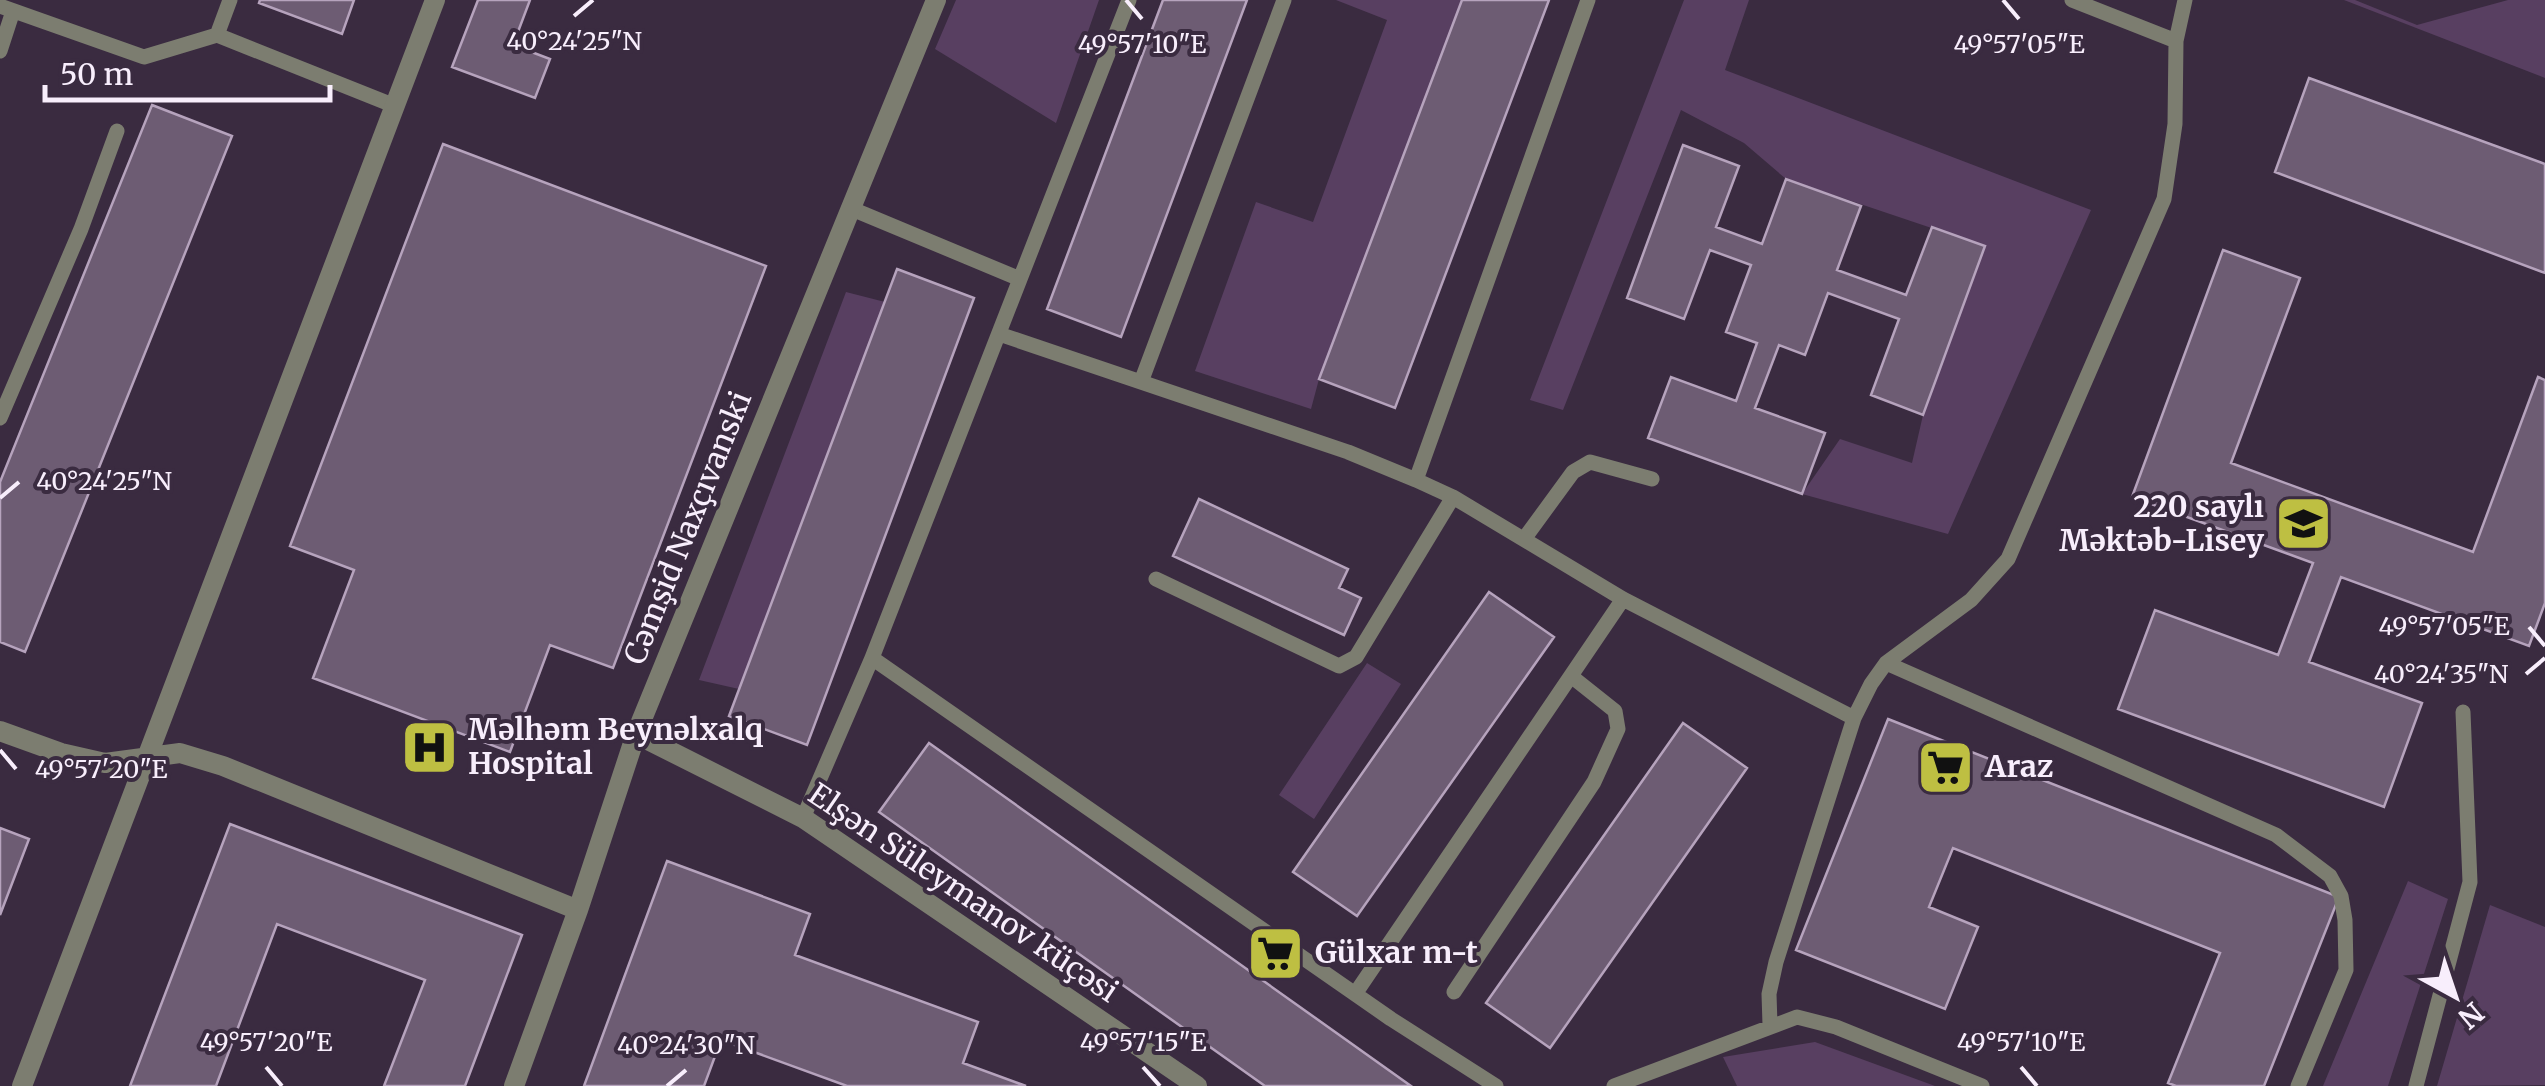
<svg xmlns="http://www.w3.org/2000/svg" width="2545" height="1086" font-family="Merriweather,serif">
<rect width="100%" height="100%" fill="#3a2b40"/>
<path fill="#583f61" d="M 956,0 L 1099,0 L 1056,123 L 935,49 Z
M 1336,0 L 1462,0 L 1319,379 L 1311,409 L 1195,371 L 1256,202 L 1313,222 L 1387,20 Z
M 1684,0 L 1749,0 L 1725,70 L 2091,210 L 1948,534 L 1802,494 L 1840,439 L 1912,463 L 1923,415 L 1985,246 L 1786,179 L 1744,143 L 1681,110 L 1563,410 L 1530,400 Z
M 2344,0 L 2355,0 L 2417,25 L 2508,0 L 2545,0 L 2545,78 Z
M 846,292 L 885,302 L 739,689 L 699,680 Z
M 1367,663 L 1401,684 L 1314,819 L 1279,795 Z
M 2408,881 L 2448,899 L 2388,1086 L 2323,1086 Z
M 2490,905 L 2545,927 L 2545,1085 L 2437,1086 Z
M 1815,1042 L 1935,1086 L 1737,1086 L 1723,1057 Z"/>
<path fill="#6d5c73" stroke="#b6a3bd" stroke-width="2.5" d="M 260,0 L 354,0 L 342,34 L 259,3 Z
M 478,0 L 530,0 L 513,45 L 550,59 L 535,98 L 452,67 Z
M 1163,0 L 1247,0 L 1121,337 L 1047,309 Z
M 1462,0 L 1549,0 L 1395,408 L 1319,379 Z
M 2309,78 L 2545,164 L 2545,273 L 2275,172 Z
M 152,105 L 232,136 L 25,652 L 0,642 L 0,482 Z
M 443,144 L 766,266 L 613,668 L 550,645 L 510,752 L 313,678 L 354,570 L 290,546 Z
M 1683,145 L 1739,166 L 1716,227 L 1762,244 L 1786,179 L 1861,206 L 1837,270 L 1906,295 L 1932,227 L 1985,246 L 1923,415 L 1871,395 L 1899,319 L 1828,293 L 1805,355 L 1779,345 L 1755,408 L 1825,433 L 1802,494 L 1648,438 L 1671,377 L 1736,401 L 1757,343 L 1726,332 L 1751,265 L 1710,250 L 1684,319 L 1627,298 Z
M 2223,250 L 2300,278 L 2231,463 L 2473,552 L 2538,377 L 2545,380 L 2545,603 L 2529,646 L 2341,577 L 2309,662 L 2422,703 L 2384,807 L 2118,709 L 2155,610 L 2278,655 L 2313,563 L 2132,497 Z
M 897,269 L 974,298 L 807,745 L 729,716 Z
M 1199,499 L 1348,569 L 1339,588 L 1361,598 L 1344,635 L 1173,556 Z
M 1489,592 L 1554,637 L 1357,916 L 1293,872 Z
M 1888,719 L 2339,897 L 2264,1086 L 2176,1086 L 2168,1083 L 2220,953 L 1953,848 L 1929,907 L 1978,927 L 1945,1009 L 1796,950 Z
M 1683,723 L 1747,768 L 1550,1048 L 1486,1003 Z
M 929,743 L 1411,1086 L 1265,1086 L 879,812 Z
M 230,824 L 522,935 L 465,1086 L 384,1086 L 425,980 L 277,924 L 216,1086 L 130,1086 Z
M 0,828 L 29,839 L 0,915 Z
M 667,861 L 810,914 L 795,955 L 978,1022 L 963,1063 L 1026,1086 L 847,1086 L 721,1040 L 704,1086 L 584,1086 Z"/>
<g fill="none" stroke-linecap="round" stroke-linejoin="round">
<path stroke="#7c7d70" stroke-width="15" d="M 2072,0 L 2176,41
M 0,6 L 144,57 L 217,35 L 395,106
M 217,35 L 230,0
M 0,51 L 13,11
M 852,209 L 1020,279
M 999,334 L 1348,452 L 1416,480 L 1453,497 L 1623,599 L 1854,718
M 1141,382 L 1284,0
M 0,418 L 81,229 L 117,131
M 1416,480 L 1588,0
M 1524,539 L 1573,472 L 1590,462 L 1652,479
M 1156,579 L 1339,666 L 1356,657 L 1453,497
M 872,658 L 1391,1019 L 1496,1086
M 1886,663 L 2276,835 L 2330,876 L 2341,896 L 2345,920 L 2346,970 L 2298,1086
M 803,818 L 872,658 L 1129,0
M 1454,992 L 1594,782 L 1618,729 L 1615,711 L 1571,676
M 1355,994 L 1623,599
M 1770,1025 L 1769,994 L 1776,962 L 1854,718 L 1871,684 L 1886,663 L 1971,600 L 2008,559 L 2164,199 L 2175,124 L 2176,41 L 2185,0
M 1614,1086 L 1797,1017 L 1836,1027 L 1982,1086
M 2416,1086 L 2470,882 L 2463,712"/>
<path stroke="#7c7d70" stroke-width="20" d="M 0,731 L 61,753 L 105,763 L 180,753 L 223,766 L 578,910
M 636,734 L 803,818 L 1197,1086
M 22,1086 L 435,0
M 514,1086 L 578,910 L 636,734 L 936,0"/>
</g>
<path fill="none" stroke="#f8eefc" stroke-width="4" d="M 1126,0 L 1142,19M 2003,0 L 2019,19M 574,16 L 593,0M 0,498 L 19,482M 2529,627 L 2545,646M 2526,674 L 2545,658M 0,750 L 16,769M 266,1067 L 282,1086M 1143,1067 L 1160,1086M 2021,1067 L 2037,1086M 667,1086 L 686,1070"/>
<defs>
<symbol id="school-square" viewBox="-11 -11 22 22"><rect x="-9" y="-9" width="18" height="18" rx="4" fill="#bebf42" stroke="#3a2b40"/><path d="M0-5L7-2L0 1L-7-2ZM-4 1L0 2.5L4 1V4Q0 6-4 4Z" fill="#111"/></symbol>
<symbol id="hospital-square" viewBox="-11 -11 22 22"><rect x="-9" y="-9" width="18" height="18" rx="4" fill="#bebf42" stroke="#3a2b40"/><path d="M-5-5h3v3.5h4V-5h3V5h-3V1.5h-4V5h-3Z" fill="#111"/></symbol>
<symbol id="supermarket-square" viewBox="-11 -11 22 22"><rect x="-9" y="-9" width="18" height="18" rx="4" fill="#bebf42" stroke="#3a2b40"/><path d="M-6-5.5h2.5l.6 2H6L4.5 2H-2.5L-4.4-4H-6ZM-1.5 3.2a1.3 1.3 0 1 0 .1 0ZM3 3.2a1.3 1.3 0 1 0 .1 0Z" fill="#111"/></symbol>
</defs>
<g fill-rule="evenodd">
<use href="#school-square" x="2272" y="492" width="63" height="63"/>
<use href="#hospital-square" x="398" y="716" width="63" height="63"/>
<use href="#supermarket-square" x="1914" y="736" width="63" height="63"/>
<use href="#supermarket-square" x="1244" y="922" width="63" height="63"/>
</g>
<g text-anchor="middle" stroke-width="8" stroke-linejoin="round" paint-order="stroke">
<g font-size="30" font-weight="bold" fill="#f8eefc" stroke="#3a2b40" text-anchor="start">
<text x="2264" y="517" text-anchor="end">220 saylı<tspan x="2264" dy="34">Məktəb-Lisey</tspan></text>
<text x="468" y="740">Məlhəm Beynəlxalq<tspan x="468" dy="34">Hospital</tspan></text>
<text x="1985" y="777">Araz</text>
<text x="1315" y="963">Gülxar m-t</text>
</g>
<g font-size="30" fill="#f8eefc" stroke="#3a2b40">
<text transform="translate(688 528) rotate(-68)" y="10">Cəmşid Naxçıvanski</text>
<text transform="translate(963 893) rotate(34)" y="10">Elşən Süleymanov küçəsi</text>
</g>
</g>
<g font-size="25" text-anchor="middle" fill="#f8eefc" stroke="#3a2b40" stroke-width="8" stroke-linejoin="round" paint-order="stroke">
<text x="574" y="50">40°24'25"N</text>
<text x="2019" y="53">49°57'05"E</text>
<text x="1142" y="53">49°57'10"E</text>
<text x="104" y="490">40°24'25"N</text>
<text x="2444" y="635">49°57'05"E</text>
<text x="2441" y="683">40°24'35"N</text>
<text x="101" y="778">49°57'20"E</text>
<text x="266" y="1051">49°57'20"E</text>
<text x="1143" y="1051">49°57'15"E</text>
<text x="2021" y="1051">49°57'10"E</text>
<text x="686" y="1054">40°24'30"N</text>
</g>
<g transform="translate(2455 996) rotate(140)" stroke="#3a2b40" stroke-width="8" paint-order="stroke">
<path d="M0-8L18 38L0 25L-18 38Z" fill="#f8eefc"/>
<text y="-15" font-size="28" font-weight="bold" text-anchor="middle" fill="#f8eefc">N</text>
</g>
<path d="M45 85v15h285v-15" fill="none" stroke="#f8eefc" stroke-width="5"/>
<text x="60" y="85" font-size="30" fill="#f8eefc" stroke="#3a2b40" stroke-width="8" paint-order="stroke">50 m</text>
</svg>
